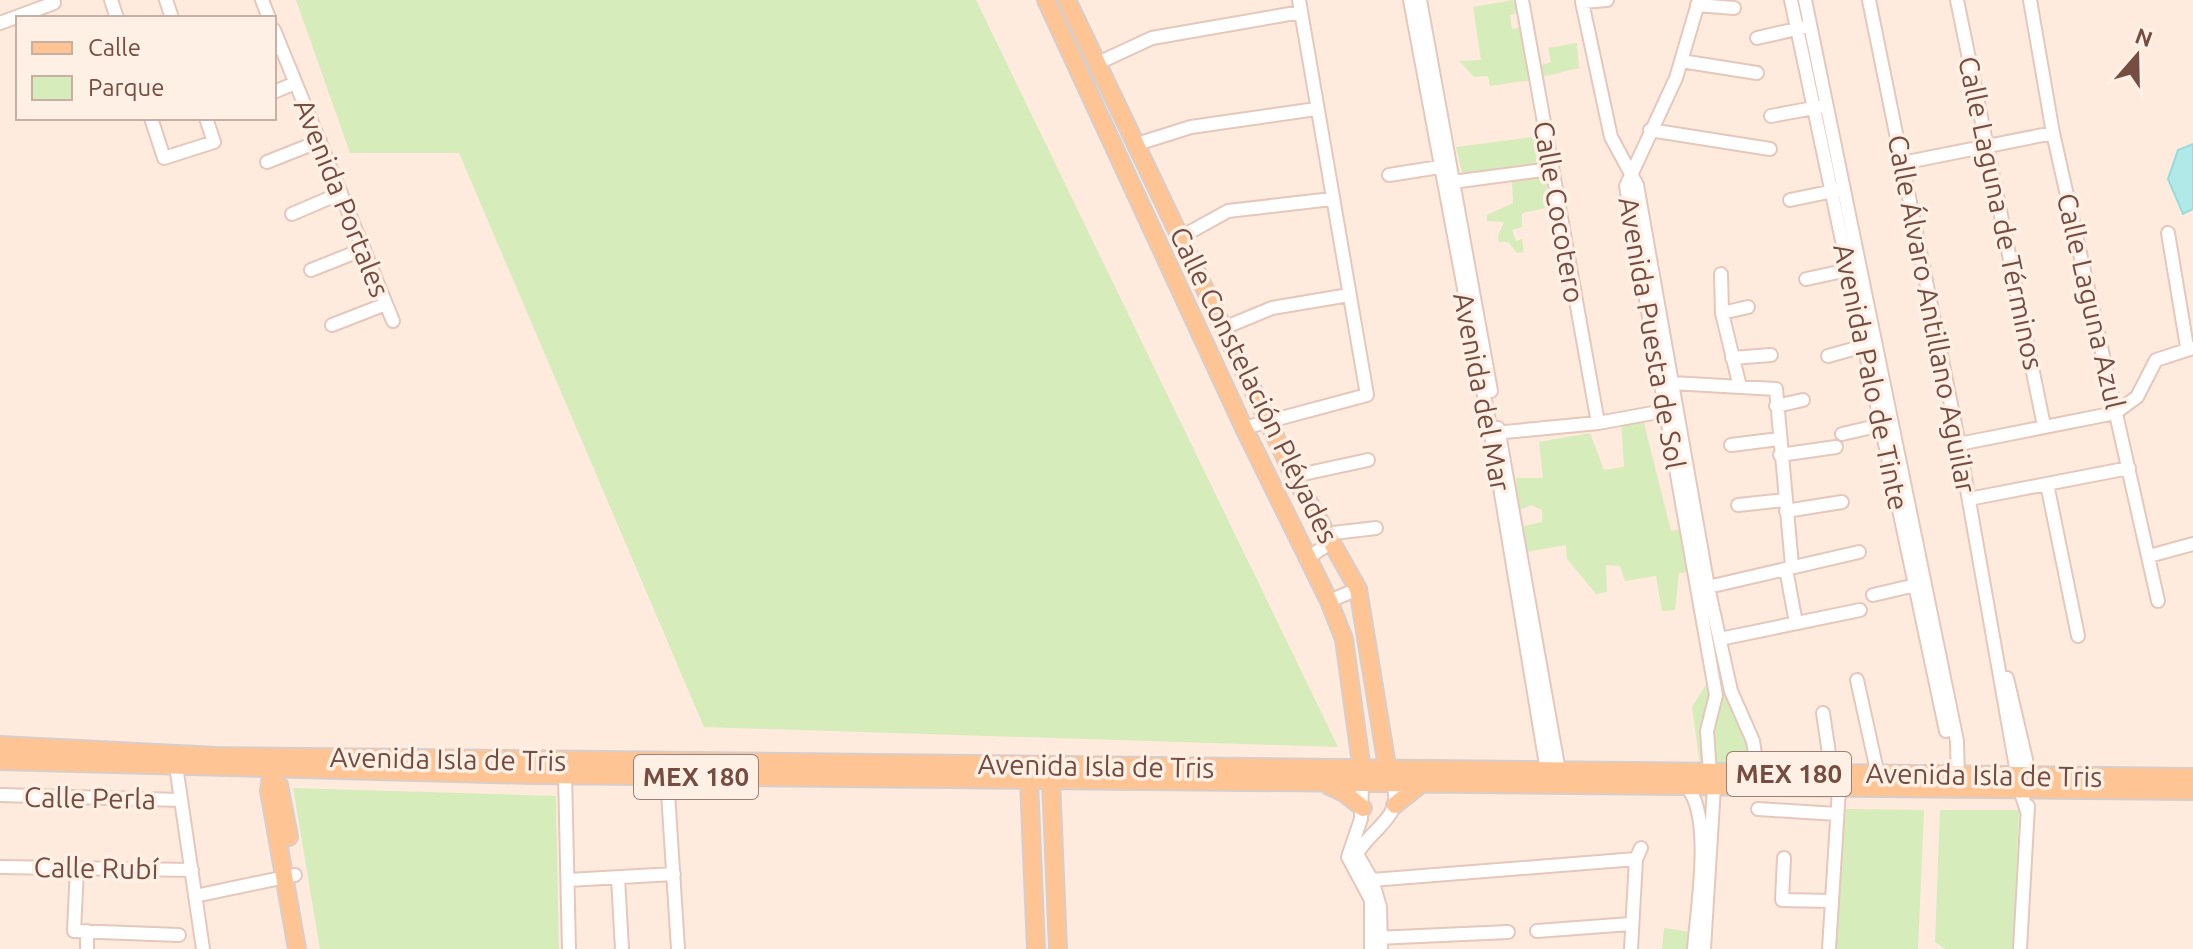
<svg xmlns="http://www.w3.org/2000/svg" width="2193" height="949" font-family="Ubuntu,sans-serif">
<rect width="100%" height="100%" fill="#feebdd"/>
<path fill="#d7ecbb" d="M 296,0 L 976,0 L 1338,747 L 704,727 L 459,153 L 350,153 Z
M 1513,0 L 1521,12 L 1510,15 L 1512,29 L 1524,27 L 1532,80 L 1490,86 L 1488,76 L 1474,77 L 1459,61 L 1481,60 L 1473,7 Z
M 1577,43 L 1579,68 L 1542,77 L 1539,66 L 1551,62 L 1548,48 Z
M 1543,131 L 1550,169 L 1464,181 L 1456,147 L 1534,137 Z
M 1544,174 L 1551,207 L 1522,213 L 1522,227 L 1512,230 L 1516,241 L 1522,239 L 1524,252 L 1517,253 L 1508,242 L 1499,242 L 1498,236 L 1504,222 L 1487,221 L 1487,215 L 1513,203 L 1512,181 Z
M 1643,419 L 1671,531 L 1681,529 L 1691,572 L 1679,573 L 1675,610 L 1662,611 L 1656,576 L 1625,581 L 1620,566 L 1606,565 L 1607,592 L 1596,594 L 1567,559 L 1566,545 L 1526,552 L 1524,526 L 1542,522 L 1542,510 L 1531,505 L 1518,511 L 1516,478 L 1543,478 L 1539,442 L 1590,433 L 1604,470 L 1624,467 L 1621,420 Z
M 1714,672 L 1770,774 L 1701,773 L 1692,707 Z
M 293,788 L 556,796 L 559,949 L 320,949 Z
M 1845,809 L 1924,810 L 1918,949 L 1836,949 Z
M 1940,810 L 2019,810 L 2013,949 L 1945,949 L 1935,942 Z
M 1664,928 L 1692,932 L 1690,949 L 1662,949 Z"/>
<path fill="#b0e9e7" stroke="#95dcda" stroke-width="2" d="M 2193,144 L 2193,209 L 2183,214 L 2168,179 L 2178,150 Z"/>
<g fill="none" stroke-linecap="round" stroke-linejoin="round">
<defs>
<path id="minor" d="M 111,0 L 117,18
M 166,0 L 172,18
M 262,0 L 269,18
M 1410,0 L 1491,433 L 1548,777
M 1420,0 L 1491,391
M 1522,0 L 1598,423
M 1607,0 L 1582,2 L 1611,137 L 1637,185 L 1708,587 L 1731,691 L 1753,741 L 1758,774
M 1699,0 L 1676,78 L 1626,186 L 1716,695 L 1707,731 L 1710,773
M 1791,0 L 1946,731
M 1805,0 L 1957,741 L 1958,781
M 1869,0 L 1959,444 L 2020,790 L 2027,811
M 1957,0 L 2044,426
M 2030,0 L 2053,133 L 2158,601
M 1697,5 L 1734,8
M 0,23 L 54,3 L 53,0
M 274,30 L 393,321
M 1757,38 L 1805,27
M 1681,61 L 1757,73
M 1098,63 L 1152,38 L 1301,12
M 274,92 L 295,83
M 1771,116 L 1819,107
M 151,118 L 164,158 L 214,142 L 206,118
M 1650,130 L 1770,149
M 1137,144 L 1191,127 L 1316,109
M 267,162 L 320,141
M 1902,163 L 2053,133
M 1389,175 L 1446,166
M 1445,183 L 1550,169
M 1790,200 L 1838,190
M 292,214 L 341,193
M 2168,233 L 2187,347
M 1181,237 L 1228,211 L 1332,199
M 311,270 L 364,249
M 1721,274 L 1722,313 L 1740,387
M 1806,279 L 1853,269
M 1722,313 L 1748,307
M 332,325 L 386,304
M 1226,327 L 1272,308 L 1349,295
M 1828,356 L 1871,344
M 1732,358 L 1771,355
M 1672,383 L 1776,389 L 1792,566
M 1776,406 L 1803,400
M 1244,428 L 1367,395 L 1299,0
M 1498,428 L 1560,777
M 1494,433 L 1598,423 L 1664,411
M 1842,434 L 1890,423
M 1959,444 L 2115,413 L 2137,397 L 2156,360 L 2193,348
M 1731,445 L 1779,439
M 1780,455 L 1836,447
M 1294,476 L 1368,460
M 2047,484 L 2078,636
M 1969,499 L 2129,468
M 1738,505 L 1785,500
M 1786,511 L 1842,502
M 1325,534 L 1376,528
M 2149,556 L 2193,544
M 1306,559 L 1330,543
M 1786,569 L 1796,623
M 1708,587 L 1859,552
M 1873,595 L 1920,584
M 1329,601 L 1358,589
M 1720,639 L 1860,610
M 2007,678 L 2031,781
M 1857,680 L 1878,775
M 1823,713 L 1832,774
M 176,766 L 203,949
M 565,775 L 569,949
M 667,777 L 678,949
M 1362,783 L 1361,819 L 1348,857 L 1371,900 L 1371,949
M 1687,787 C 1713,817 1697,909 1694,949
M 0,795 L 181,800
M 1758,809 L 1837,814
M 1784,858 L 1782,900 L 1832,901
M 0,867 L 192,870
M 77,868 L 74,931 L 179,935
M 618,878 L 622,949
M 568,880 L 674,874
M 1372,880 L 1636,859
M 195,896 L 295,875
M 1537,931 L 1630,924
M 1376,938 L 1508,932
M 87,949 L 87,931
M 1381,949 L 1380,907 L 1372,880 L 1357,854 C 1369,830 1407,815 1392,783
M 1631,949 L 1636,859 L 1641,848
M 1704,949 L 1714,787
M 1829,949 L 1839,789
M 2020,949 L 2028,806"/>
<path id="major" d="M 1046,0 L 1244,428 L 1329,601 L 1344,639 L 1363,778
M 1067,0 L 1294,476 L 1358,589 L 1389,778
M 0,745 L 216,756 L 2193,777
M 0,761 L 532,775 L 2193,791
M 278,765 L 272,769 L 269,791 L 297,949
M 1029,781 L 1036,949
M 1051,781 L 1058,949
M 279,785 L 289,837
M 1329,786 L 1344,793 L 1363,808
M 1395,805 L 1421,784"/>
</defs>
<use href="#minor" stroke="#e5c7bb" stroke-width="16"/>
<use href="#major" stroke="#d9cdca" stroke-width="20"/>
<use href="#minor" stroke="#fff" stroke-width="12"/>
<use href="#major" stroke="#ffc493" stroke-width="16"/>
</g>
<g text-anchor="middle" stroke-width="7" stroke-linejoin="round" paint-order="stroke">
<g fill="#fff0e5" stroke="#9f7e74" stroke-width="2">
<rect x="1727" y="752" width="124" height="44" rx="6"/>
<rect x="634" y="755" width="124" height="44" rx="6"/>
</g>
<g font-size="26" font-weight="bold" fill="#764d43">
<text x="1789" y="783">MEX 180</text>
<text x="696" y="786">MEX 180</text>
</g>
<g font-size="28" fill="#764d43" stroke="#fff0e5">
<text transform="translate(342 198) rotate(68)" y="10">Avenida Portales</text>
<text transform="translate(1559 212) rotate(80)" y="10">Calle Cocotero</text>
<text transform="translate(2001 213) rotate(78)" y="10">Calle Laguna de Términos</text>
<text transform="translate(2091 301) rotate(77)" y="10">Calle Laguna Azul</text>
<text transform="translate(1932 314) rotate(79)" y="10">Calle Álvaro Antillano Aguilar</text>
<text transform="translate(1652 333) rotate(80)" y="10">Avenida Puesta de Sol</text>
<text transform="translate(1871 377) rotate(78)" y="10">Avenida Palo de Tinte</text>
<text transform="translate(1254 385) rotate(64)" y="10">Calle Constelación Pléyades</text>
<text transform="translate(1482 392) rotate(79)" y="10">Avenida del Mar</text>
<text transform="translate(448 759) rotate(1)" y="10">Avenida Isla de Tris</text>
<text transform="translate(1096 766) rotate(1)" y="10">Avenida Isla de Tris</text>
<text transform="translate(1984 775) rotate(1)" y="10">Avenida Isla de Tris</text>
<text transform="translate(90 798) rotate(1)" y="10">Calle Perla</text>
<text transform="translate(96 868) rotate(1)" y="10">Calle Rubí</text>
</g>
</g>
<rect x="16" y="16" width="260" height="104" fill="#fff0e5" stroke="#c8afa4" stroke-width="2"/>
<rect x="32" y="42" width="40" height="12" fill="#ffc493" stroke="#c8afa4" stroke-width="2"/>
<text x="88" y="56" font-size="24" fill="#764d43">Calle</text>
<rect x="32" y="76" width="40" height="24" fill="#d7ecbb" stroke="#c8afa4" stroke-width="2"/>
<text x="88" y="96" font-size="24" fill="#764d43">Parque</text>
<g transform="translate(2137 56) rotate(20)" stroke="#fff0e5" stroke-width="6" paint-order="stroke">
<path d="M0-6L14 30L0 20L-14 30Z" fill="#764d43"/>
<text y="-12" font-size="22" font-weight="bold" text-anchor="middle" fill="#764d43">N</text>
</g>
</svg>
